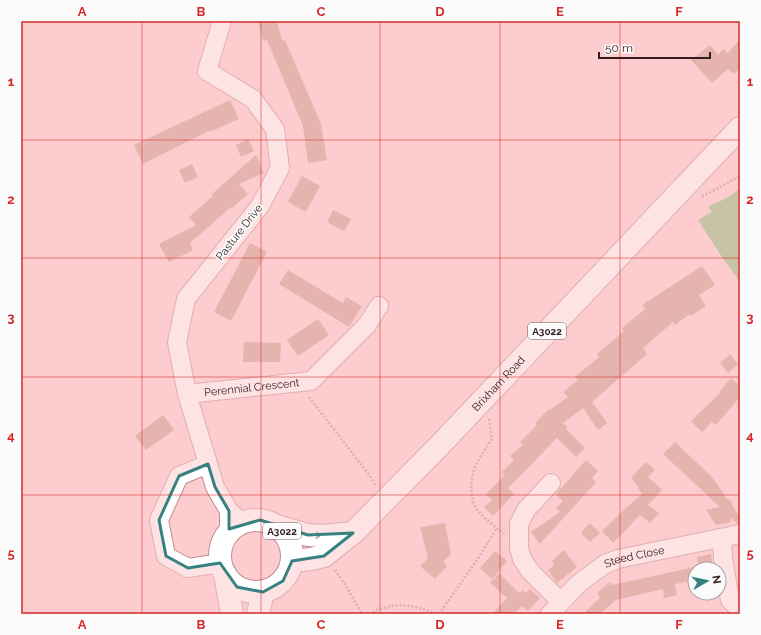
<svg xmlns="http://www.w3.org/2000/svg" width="761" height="635" font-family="Raleway,sans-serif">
<rect width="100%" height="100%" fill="#fcccce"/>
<path fill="#8cb873" d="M 740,188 L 740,285 L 737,278 L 720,254 L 698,220 L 712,212 L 708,206 C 721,201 731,197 740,188 Z"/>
<path fill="#cc9789" d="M 258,21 L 277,21 L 282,41 L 285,40 L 321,124 L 327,160 L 308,163 L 303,126 L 267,40 L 263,41 Z
M 740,39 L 740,68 L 734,74 L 728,69 L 712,83 L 691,60 L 710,45 L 718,55 L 723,49 L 728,53 Z
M 230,100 L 239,119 L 212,131 L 211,130 L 143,164 L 134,145 Z
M 248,139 L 254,151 L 241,157 L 236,145 Z
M 256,155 L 264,173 L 239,184 L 248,194 L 232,208 L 231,207 L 190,243 L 193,250 L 169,262 L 159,244 L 196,225 L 189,217 L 213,196 L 212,194 Z
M 192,164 L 198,177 L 185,183 L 179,170 Z
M 302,176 L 320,186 L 306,212 L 288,202 Z
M 333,210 L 351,219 L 344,231 L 327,222 Z
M 250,243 L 267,252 L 231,321 L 214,312 Z
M 702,266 L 715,285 L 699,295 L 706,306 L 691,316 L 690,314 L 675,325 L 673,322 L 643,348 L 647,354 L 592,402 L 607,423 L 598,430 L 583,408 L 563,423 L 567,427 L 566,429 L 585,448 L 576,457 L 557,438 L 508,488 L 514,494 L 493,516 L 484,507 L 492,500 L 486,494 L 505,475 L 502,472 L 514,460 L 510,456 L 523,445 L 520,442 L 537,425 L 535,423 L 549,409 L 550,410 L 568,397 L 563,392 L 578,380 L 575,377 L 599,357 L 597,354 L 624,331 L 622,328 L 645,309 L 642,305 Z
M 288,270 L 343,303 L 346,297 L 362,306 L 349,327 L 279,284 Z
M 318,319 L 329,335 L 298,356 L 287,340 Z
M 244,342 L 281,343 L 280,362 L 243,362 Z
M 730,354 L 738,364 L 728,373 L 720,363 Z
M 731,378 L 740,386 L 740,397 L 716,425 L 712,422 L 702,432 L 691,421 L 720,393 L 719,392 Z
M 163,415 L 174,430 L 146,450 L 135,436 Z
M 675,442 L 712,477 L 727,499 L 731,500 L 732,505 L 740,518 L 740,524 L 738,524 L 730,517 L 731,522 L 716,525 L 706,510 L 720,507 L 663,454 Z
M 586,460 L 598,471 L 592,478 L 596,482 L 540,544 L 531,532 L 560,512 L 556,508 L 563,501 L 556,494 Z
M 646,462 L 655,470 L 648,477 L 662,490 L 648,505 L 659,513 L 650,523 L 640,515 L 613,543 L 602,531 L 628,506 L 642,494 L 638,488 L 639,488 L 631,478 Z
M 445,523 L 451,555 L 443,561 L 447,566 L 435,579 L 420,566 L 428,558 L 420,527 Z
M 590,523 L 600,533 L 590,542 L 581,533 Z
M 564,550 L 577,567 L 557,583 L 548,570 L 554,565 L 552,561 Z
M 495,551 L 507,561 L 492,579 L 480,568 Z
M 711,554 L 713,569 L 699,569 L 697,557 Z
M 695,567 L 695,580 L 675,584 L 677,595 L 664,598 L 663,589 L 616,600 L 600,614 L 583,614 L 600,598 L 597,593 L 610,582 L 612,585 Z
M 499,573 L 519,593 L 523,590 L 526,593 L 530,589 L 540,598 L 528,611 L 522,606 L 514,614 L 492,614 L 507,598 L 490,583 Z"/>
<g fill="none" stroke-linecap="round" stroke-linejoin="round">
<defs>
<g id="minor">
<path d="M 222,21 L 207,71 L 253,99 L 275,129 L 280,168 L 260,206 L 186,299 L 177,342 L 187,394 L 215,487 L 229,511 L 242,523"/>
<path id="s1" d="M 187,394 L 311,381 L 367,325 L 379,306"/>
<path d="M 208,464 L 179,476 L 159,520 L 166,556 L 188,568 L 221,563"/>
<path d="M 551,483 L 526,510 L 519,524 L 519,548 L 522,559 L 530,571 L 561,602"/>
<path d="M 229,511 L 229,532"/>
<path d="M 722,538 L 723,558 L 730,600 L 740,609"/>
<path id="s2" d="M 550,614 L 578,584 L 605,564 L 618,559 L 647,553 L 740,534"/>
</g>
<g id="primary">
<circle cx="256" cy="556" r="36"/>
<path d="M 277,526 L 308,535 L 322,536 L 353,533"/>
<path id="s3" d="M 292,561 L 311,559 L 324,556 L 353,533 L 440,445 L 740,128"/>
<path d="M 225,574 L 232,614"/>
<path d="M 258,614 L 263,592"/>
</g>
</defs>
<use href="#minor" stroke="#c38c8f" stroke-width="20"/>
<use href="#primary" stroke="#c38c8f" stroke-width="24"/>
<path stroke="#b58e90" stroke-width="2.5" stroke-dasharray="2 2" stroke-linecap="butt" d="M 702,196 L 707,194 L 740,176
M 309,397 L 370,476 L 376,486
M 489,419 L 492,439 C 487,447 481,455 477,463 C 471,473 469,496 475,506 C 481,517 494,525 504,534
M 335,570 L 346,586 L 362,614
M 369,614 C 393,601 412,604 437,614
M 439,614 L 477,560 L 497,528"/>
<use href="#minor" stroke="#fff" stroke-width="18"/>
<use href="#primary" stroke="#fff" stroke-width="22"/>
</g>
<defs><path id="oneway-shaft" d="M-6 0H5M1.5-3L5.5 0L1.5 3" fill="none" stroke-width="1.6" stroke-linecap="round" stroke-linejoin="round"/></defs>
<use stroke="#a3999a" href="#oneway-shaft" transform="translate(315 535) rotate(4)"/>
<path d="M0 0H761V635H0ZM 208,464 L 215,487 L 229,511 L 229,529 L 260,520 L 308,535 L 353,533 L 324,556 L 292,561 L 283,581 L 263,592 L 237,587 L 220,563 L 188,568 L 166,556 L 159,520 L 179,476 Z" fill="#fcccce" fill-opacity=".55" fill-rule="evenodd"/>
<path fill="none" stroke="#388181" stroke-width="3" stroke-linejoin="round" d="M 208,464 L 215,487 L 229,511 L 229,529 L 260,520 L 308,535 L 353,533 L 324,556 L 292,561 L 283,581 L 263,592 L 237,587 L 220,563 L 188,568 L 166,556 L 159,520 L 179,476 Z"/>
<path fill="none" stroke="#d62828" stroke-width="1" stroke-opacity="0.55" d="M 142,21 L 142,614M 261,21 L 261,614M 380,21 L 380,614M 500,21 L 500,614M 620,21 L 620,614M 21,140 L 740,140M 21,258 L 740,258M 21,377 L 740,377M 21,495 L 740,495"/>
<g text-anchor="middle" stroke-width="3.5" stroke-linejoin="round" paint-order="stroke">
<g fill="#fbfbfb" stroke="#6f6061" stroke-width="1">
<rect x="528" y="323" width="38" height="16" rx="3"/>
<rect x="263" y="523" width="38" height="16" rx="3"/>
</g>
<g font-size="10" font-weight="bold" fill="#331d1f">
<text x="547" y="335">A3022</text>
<text x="282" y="535">A3022</text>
</g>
<g font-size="11" fill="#331d1f" stroke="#fbfbfb">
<text transform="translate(239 232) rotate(-52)" y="4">Pasture Drive</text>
<text dy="4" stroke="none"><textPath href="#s3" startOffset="278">Brixham Road</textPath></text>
<text dy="4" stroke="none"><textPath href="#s1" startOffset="65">Perennial Crescent</textPath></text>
<text dy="4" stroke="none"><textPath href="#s2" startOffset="105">Steed Close</textPath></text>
</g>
</g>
<rect width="761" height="635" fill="none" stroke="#fbfbfb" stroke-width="44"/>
<g transform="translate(707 581) rotate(81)"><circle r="19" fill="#fbfbfb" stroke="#aba2a3"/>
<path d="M0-3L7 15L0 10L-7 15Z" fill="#388181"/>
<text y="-6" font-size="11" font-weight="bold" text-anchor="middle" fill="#331d1f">N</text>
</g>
<path d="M599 52v6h111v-6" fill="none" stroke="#331d1f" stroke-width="2"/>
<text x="605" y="52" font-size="12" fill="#331d1f" stroke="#fbfbfb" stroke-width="3" paint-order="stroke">50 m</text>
<rect x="22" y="22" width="717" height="591" fill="none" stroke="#d62828" stroke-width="1.5"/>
<g font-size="13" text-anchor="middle" font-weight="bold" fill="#d62828">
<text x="82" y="16">A</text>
<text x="201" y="16">B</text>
<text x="321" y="16">C</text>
<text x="440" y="16">D</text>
<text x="560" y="16">E</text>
<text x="679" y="16">F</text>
<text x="11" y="86">1</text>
<text x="750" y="86">1</text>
<text x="11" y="204">2</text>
<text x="750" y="204">2</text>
<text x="11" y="322">3</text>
<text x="750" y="322">3</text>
<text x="11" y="440">4</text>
<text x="750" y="440">4</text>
<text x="11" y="558">5</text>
<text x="750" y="558">5</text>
<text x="82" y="629">A</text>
<text x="201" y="629">B</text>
<text x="321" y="629">C</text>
<text x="440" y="629">D</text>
<text x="560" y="629">E</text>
<text x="679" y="629">F</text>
</g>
</svg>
